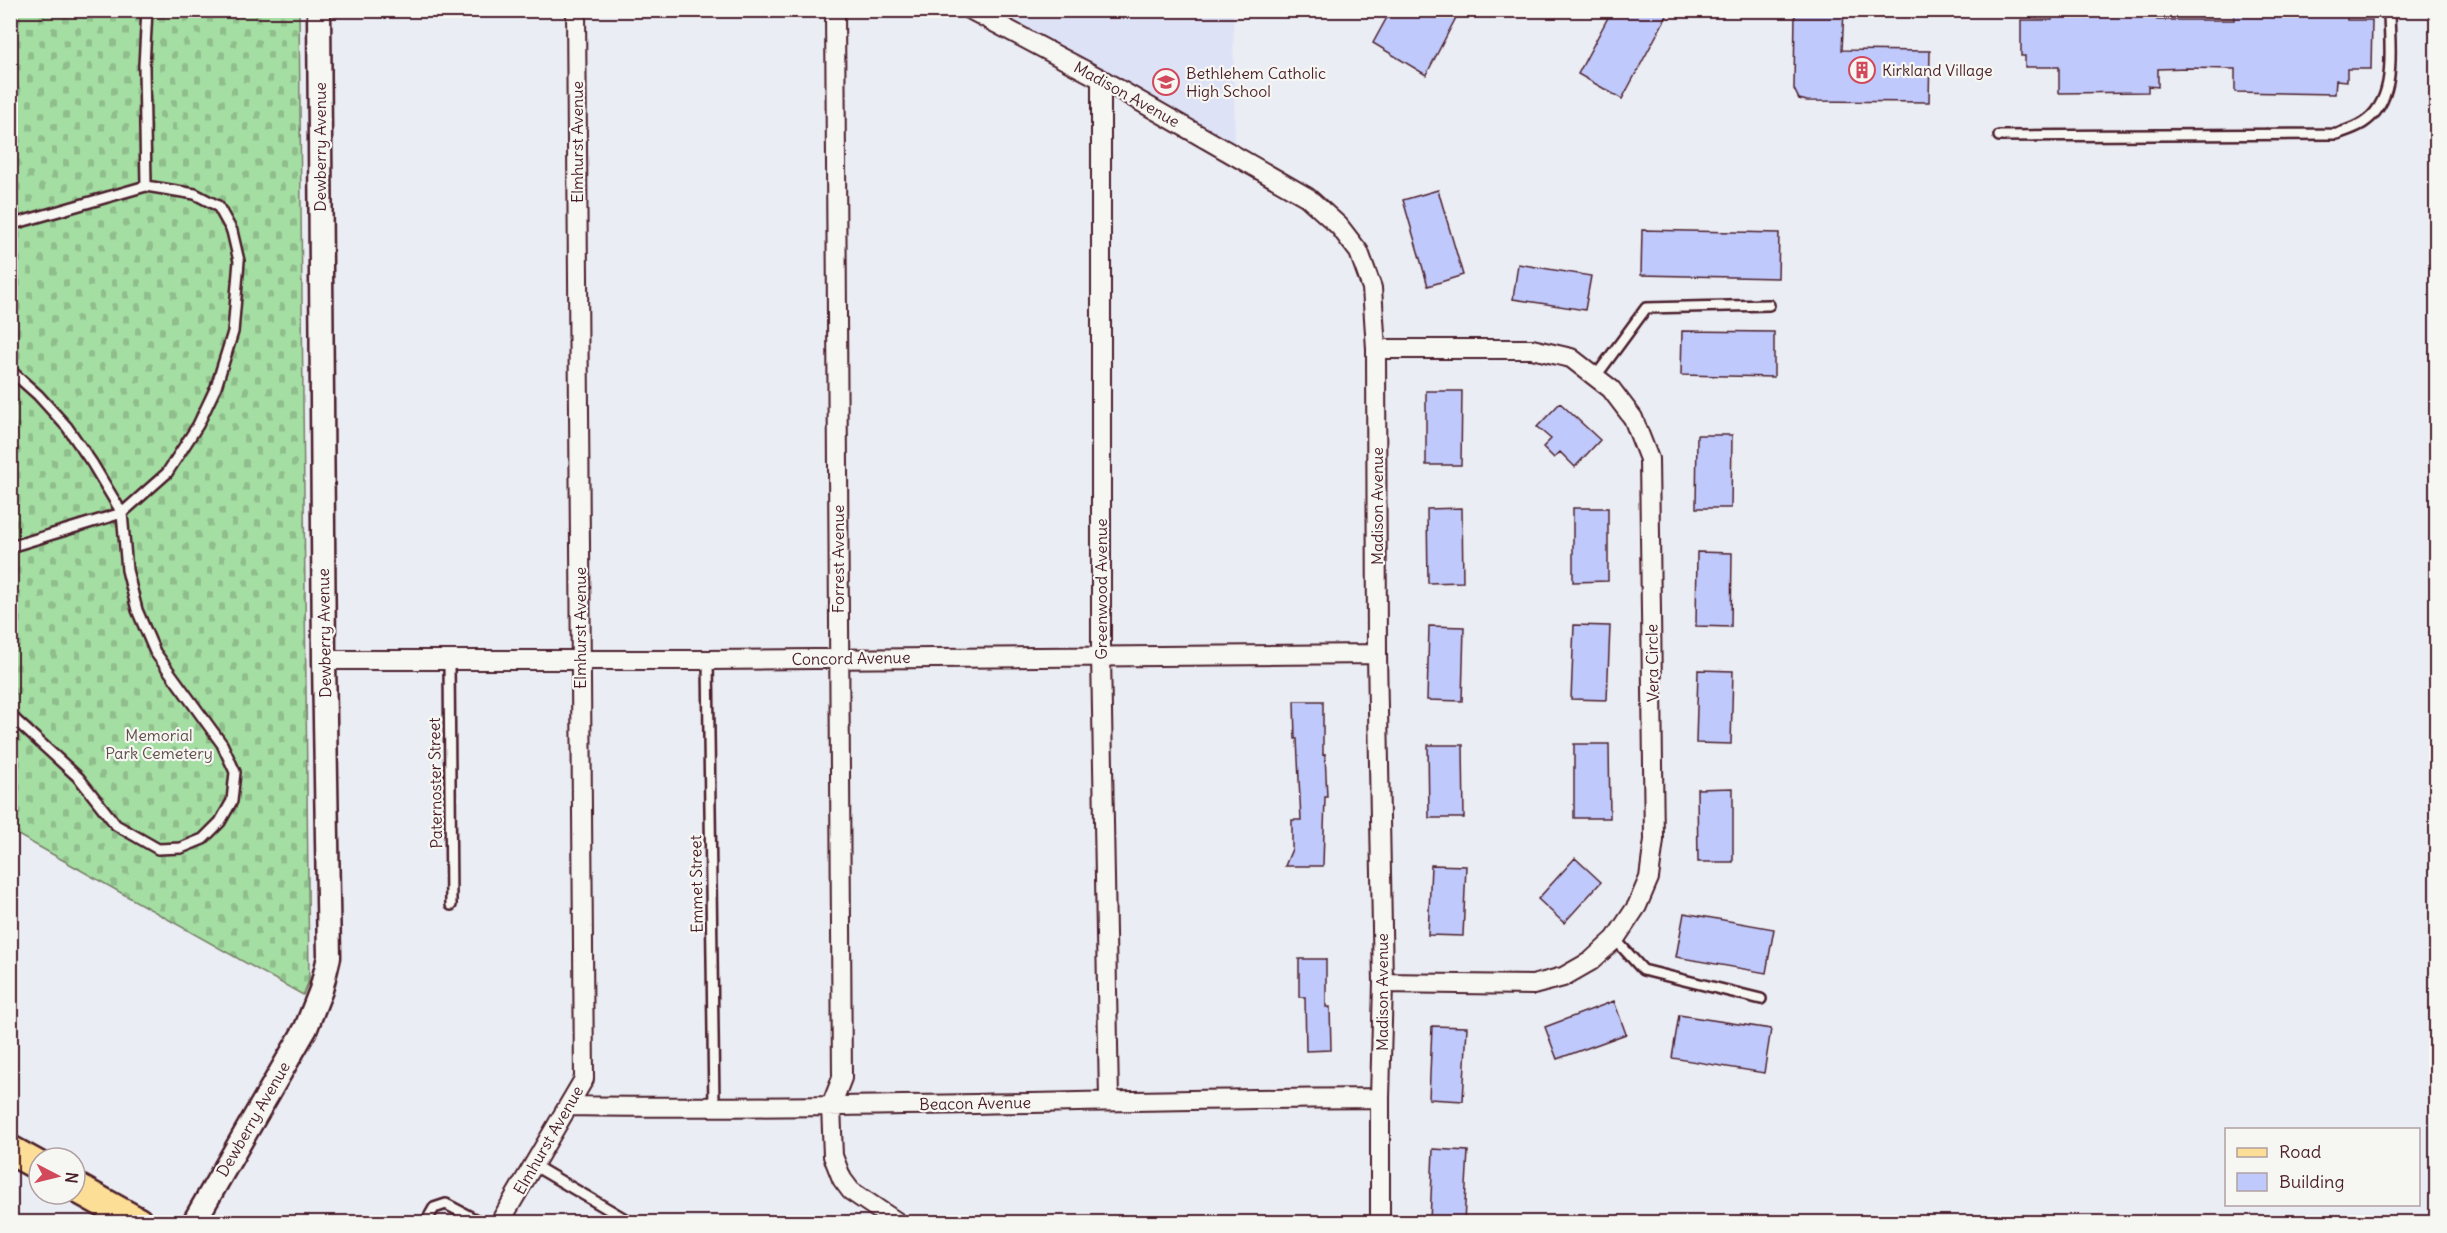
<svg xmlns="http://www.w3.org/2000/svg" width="2447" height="1233" font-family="Delius,sans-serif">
<defs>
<pattern id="cemetery-stones" width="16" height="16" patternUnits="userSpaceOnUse" patternTransform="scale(1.5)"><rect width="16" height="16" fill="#a4dea3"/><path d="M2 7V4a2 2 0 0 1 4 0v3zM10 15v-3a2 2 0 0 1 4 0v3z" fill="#8fbe8c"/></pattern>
</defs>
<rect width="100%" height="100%" fill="#ebedf4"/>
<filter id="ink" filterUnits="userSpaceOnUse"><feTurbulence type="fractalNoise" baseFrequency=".0167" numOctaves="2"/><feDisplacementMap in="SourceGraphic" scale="12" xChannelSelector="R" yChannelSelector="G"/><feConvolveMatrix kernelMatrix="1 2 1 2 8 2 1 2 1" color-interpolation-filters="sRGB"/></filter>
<g filter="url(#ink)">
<path fill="#dee2f6" d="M 962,11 L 1233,11 L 1235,153 Z"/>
<path fill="url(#cemetery-stones)" stroke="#777e67" stroke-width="1.5" d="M 11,11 L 299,11 L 309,981 L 303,995 L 11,831 Z"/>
<path fill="#c0c9fb" stroke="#4a1f2b" stroke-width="1.5" d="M 1391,10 L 1460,10 L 1426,75 L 1373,43 Z
M 1612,10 L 1670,10 L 1622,99 L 1578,74 Z
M 1795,10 L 1844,10 L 1842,50 L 1930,51 L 1929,102 L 1807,101 L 1799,99 L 1794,89 Z
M 2052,10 L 2157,10 L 2157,20 L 2234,20 L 2234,10 L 2347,10 L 2347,20 L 2372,20 L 2371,69 L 2347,69 L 2347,81 L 2336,80 L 2335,94 L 2235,92 L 2235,69 L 2186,68 L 2158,69 L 2158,87 L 2148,86 L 2148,92 L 2059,93 L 2059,67 L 2025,67 L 2025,56 L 2021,56 L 2021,20 L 2052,20 Z
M 1438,190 L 1463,275 L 1428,286 L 1403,200 Z
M 1642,230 L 1779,233 L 1778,278 L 1641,275 Z
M 1518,264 L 1591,276 L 1585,310 L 1513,299 Z
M 1682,331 L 1774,332 L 1774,377 L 1681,375 Z
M 1426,391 L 1462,391 L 1461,465 L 1426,465 Z
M 1560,403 L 1600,440 L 1575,467 L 1560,452 L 1554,458 L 1543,447 L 1551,439 L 1537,427 Z
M 1697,435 L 1732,435 L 1731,508 L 1696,508 Z
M 1462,508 L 1463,582 L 1428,583 L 1427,509 Z
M 1573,508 L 1608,508 L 1608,581 L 1573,582 Z
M 1697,552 L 1732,553 L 1731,627 L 1696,626 Z
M 1574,625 L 1610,626 L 1607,700 L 1571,699 Z
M 1429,626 L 1464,627 L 1462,701 L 1427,700 Z
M 1698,670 L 1733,671 L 1731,744 L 1696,743 Z
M 1294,701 L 1323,701 L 1323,755 L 1325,754 L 1327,797 L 1325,797 L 1323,866 L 1285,866 L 1292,849 L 1292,820 L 1301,820 L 1297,739 L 1295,739 Z
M 1574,744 L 1609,744 L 1610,818 L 1574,818 Z
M 1428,745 L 1463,745 L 1464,818 L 1429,818 Z
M 1733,788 L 1733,862 L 1698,862 L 1697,789 Z
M 1575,858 L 1601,882 L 1564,923 L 1538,899 Z
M 1431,865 L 1466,866 L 1463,936 L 1428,935 Z
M 1684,913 L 1774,929 L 1766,973 L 1676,957 Z
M 1299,959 L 1326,959 L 1326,1007 L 1330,1007 L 1331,1050 L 1306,1051 L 1305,997 L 1299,997 Z
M 1614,1001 L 1626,1034 L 1557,1059 L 1545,1027 Z
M 1679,1015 L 1771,1029 L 1764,1073 L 1672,1058 Z
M 1432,1026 L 1467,1027 L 1463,1101 L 1429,1099 Z
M 1433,1149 L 1468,1151 L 1464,1222 L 1430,1222 Z"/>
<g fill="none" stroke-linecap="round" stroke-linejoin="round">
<defs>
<path id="service" d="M 1999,136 L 2337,134 C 2345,131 2355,128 2363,123 C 2399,100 2389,47 2389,10
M 10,225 L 146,186 L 144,66 L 147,10
M 10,370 L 38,395 L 67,427 L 92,463 L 122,513 L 127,570 L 137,610 L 155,652 L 222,744 L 235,772 L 232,801 L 220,822 L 203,839 L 181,848 L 158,849 L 116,825 L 79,778 L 10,715
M 1596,376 L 1646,308 L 1769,305
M 10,547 L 122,513 L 167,473 L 198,425 L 216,387 L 233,332 L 239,261 L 232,231 L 218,206 L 195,194 L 146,186
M 708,660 L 714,1107
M 449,661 L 451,905
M 1615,939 L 1643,970 L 1761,999
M 535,1166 L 630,1222
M 426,1222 L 434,1208 L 446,1204 L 480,1222"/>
<path id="minor" d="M 835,10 L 842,1078 L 831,1106 L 833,1156 L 842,1179 L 851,1191 L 897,1222
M 971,10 L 1101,79 L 1307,197 L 1339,226 L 1359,252 L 1372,288 L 1376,349 L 1377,654 L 1383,983 L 1380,1098 L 1380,1222
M 1101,79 L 1101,655 L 1109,1100
M 1376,349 L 1532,349 L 1571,358 L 1611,389 L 1633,418 L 1649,459 L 1654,840 L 1649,878 L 1637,906 L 1615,939 L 1591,961 L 1563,977 L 1533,985 L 1383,983
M 324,660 L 708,660 L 1377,654
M 570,1106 C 840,1110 1110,1099 1380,1098
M 500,1222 L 584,1079 L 576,10"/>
<path id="tertiary" d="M 194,1222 L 306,1028 L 321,990 L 329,957 L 324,660 L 319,10"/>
<path id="primary" d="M 10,1150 L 39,1166
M 75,1187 L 138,1222"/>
</defs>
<use href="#service" stroke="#4a1f2b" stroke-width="14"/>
<use href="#minor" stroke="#4a1f2b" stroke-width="22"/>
<use href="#tertiary" stroke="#4a1f2b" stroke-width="27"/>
<use href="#primary" stroke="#4a1f2b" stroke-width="33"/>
<use href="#service" stroke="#f6f6f2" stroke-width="9"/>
<use href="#minor" stroke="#f6f6f2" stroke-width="18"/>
<use href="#tertiary" stroke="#f6f6f2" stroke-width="22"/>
<use href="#primary" stroke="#fcde96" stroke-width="28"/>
</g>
</g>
<defs>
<symbol id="building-ring" viewBox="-11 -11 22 22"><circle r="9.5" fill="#f6f6f2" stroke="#d1495b" stroke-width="1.5"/><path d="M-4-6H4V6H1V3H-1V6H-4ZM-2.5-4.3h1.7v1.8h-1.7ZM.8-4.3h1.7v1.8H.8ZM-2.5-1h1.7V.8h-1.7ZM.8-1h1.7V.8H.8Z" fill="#d1495b"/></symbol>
<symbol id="school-ring" viewBox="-11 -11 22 22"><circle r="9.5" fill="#f6f6f2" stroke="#d1495b" stroke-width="1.5"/><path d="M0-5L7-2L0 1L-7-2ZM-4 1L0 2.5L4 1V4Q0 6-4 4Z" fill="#d1495b"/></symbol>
</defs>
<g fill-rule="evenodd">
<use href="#building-ring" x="1847" y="55" width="30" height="30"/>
<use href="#school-ring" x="1151" y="67" width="30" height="30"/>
</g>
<g text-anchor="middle" stroke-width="4.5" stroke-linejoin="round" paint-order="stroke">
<g font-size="16" fill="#4a1f2b" stroke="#f6f6f2" text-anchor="start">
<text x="1882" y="76">Kirkland Village</text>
<text x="1186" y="79">Bethlehem Catholic<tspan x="1186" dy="18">High School</tspan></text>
</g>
<g font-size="16" fill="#4a1f2b" stroke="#f6f6f2">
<text transform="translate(1127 94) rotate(29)" y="6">Madison Avenue</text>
<text transform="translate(577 142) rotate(-90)" y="6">Elmhurst Avenue</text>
<text transform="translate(320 147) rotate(-90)" y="6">Dewberry Avenue</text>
<text transform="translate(1377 506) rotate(-90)" y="6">Madison Avenue</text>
<text transform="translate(838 559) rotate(-90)" y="6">Forrest Avenue</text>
<text transform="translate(1101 589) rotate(-90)" y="6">Greenwood Avenue</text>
<text transform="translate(580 628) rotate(-90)" y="6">Elmhurst Avenue</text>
<text transform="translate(324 633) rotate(-91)" y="6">Dewberry Avenue</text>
<text transform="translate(851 658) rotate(-1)" y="6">Concord Avenue</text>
<text transform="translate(1652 663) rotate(-91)" y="6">Vera Circle</text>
<text transform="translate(435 783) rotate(-91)" y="6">Paternoster Street</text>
<text transform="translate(696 884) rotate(-91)" y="6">Emmet Street</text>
<text transform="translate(1382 992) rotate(-90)" y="6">Madison Avenue</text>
<text transform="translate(975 1103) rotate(-1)" y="6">Beacon Avenue</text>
<text transform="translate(253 1119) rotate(-60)" y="6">Dewberry Avenue</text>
<text transform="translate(548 1140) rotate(-60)" y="6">Elmhurst Avenue</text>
</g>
<g font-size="16" fill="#604f49" stroke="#f6f6f2">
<text x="159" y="741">Memorial<tspan x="159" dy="18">Park Cemetery</tspan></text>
</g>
</g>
<rect width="2447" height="1233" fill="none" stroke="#f6f6f2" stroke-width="36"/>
<rect x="18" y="18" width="2411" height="1197" fill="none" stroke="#4a1f2b" stroke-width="2" filter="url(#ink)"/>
<rect x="2225" y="1128" width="195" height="78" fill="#f6f6f2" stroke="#b1a0a2" stroke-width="1.5"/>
<rect x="2237" y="1148" width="30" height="9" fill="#fcde96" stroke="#b1a0a2" stroke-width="1.5"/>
<text x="2279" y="1158" font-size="18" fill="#4a1f2b">Road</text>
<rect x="2237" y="1173" width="30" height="18" fill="#c0c9fb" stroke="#b1a0a2" stroke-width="1.5"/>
<text x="2279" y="1188" font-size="18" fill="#4a1f2b">Building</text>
<g transform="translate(57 1176) rotate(97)"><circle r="28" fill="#f6f6f2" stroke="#b1a0a2" stroke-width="1.5"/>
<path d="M0-4.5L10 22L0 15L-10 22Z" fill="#d1495b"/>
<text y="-9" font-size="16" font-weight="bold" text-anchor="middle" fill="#4a1f2b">N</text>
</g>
</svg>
